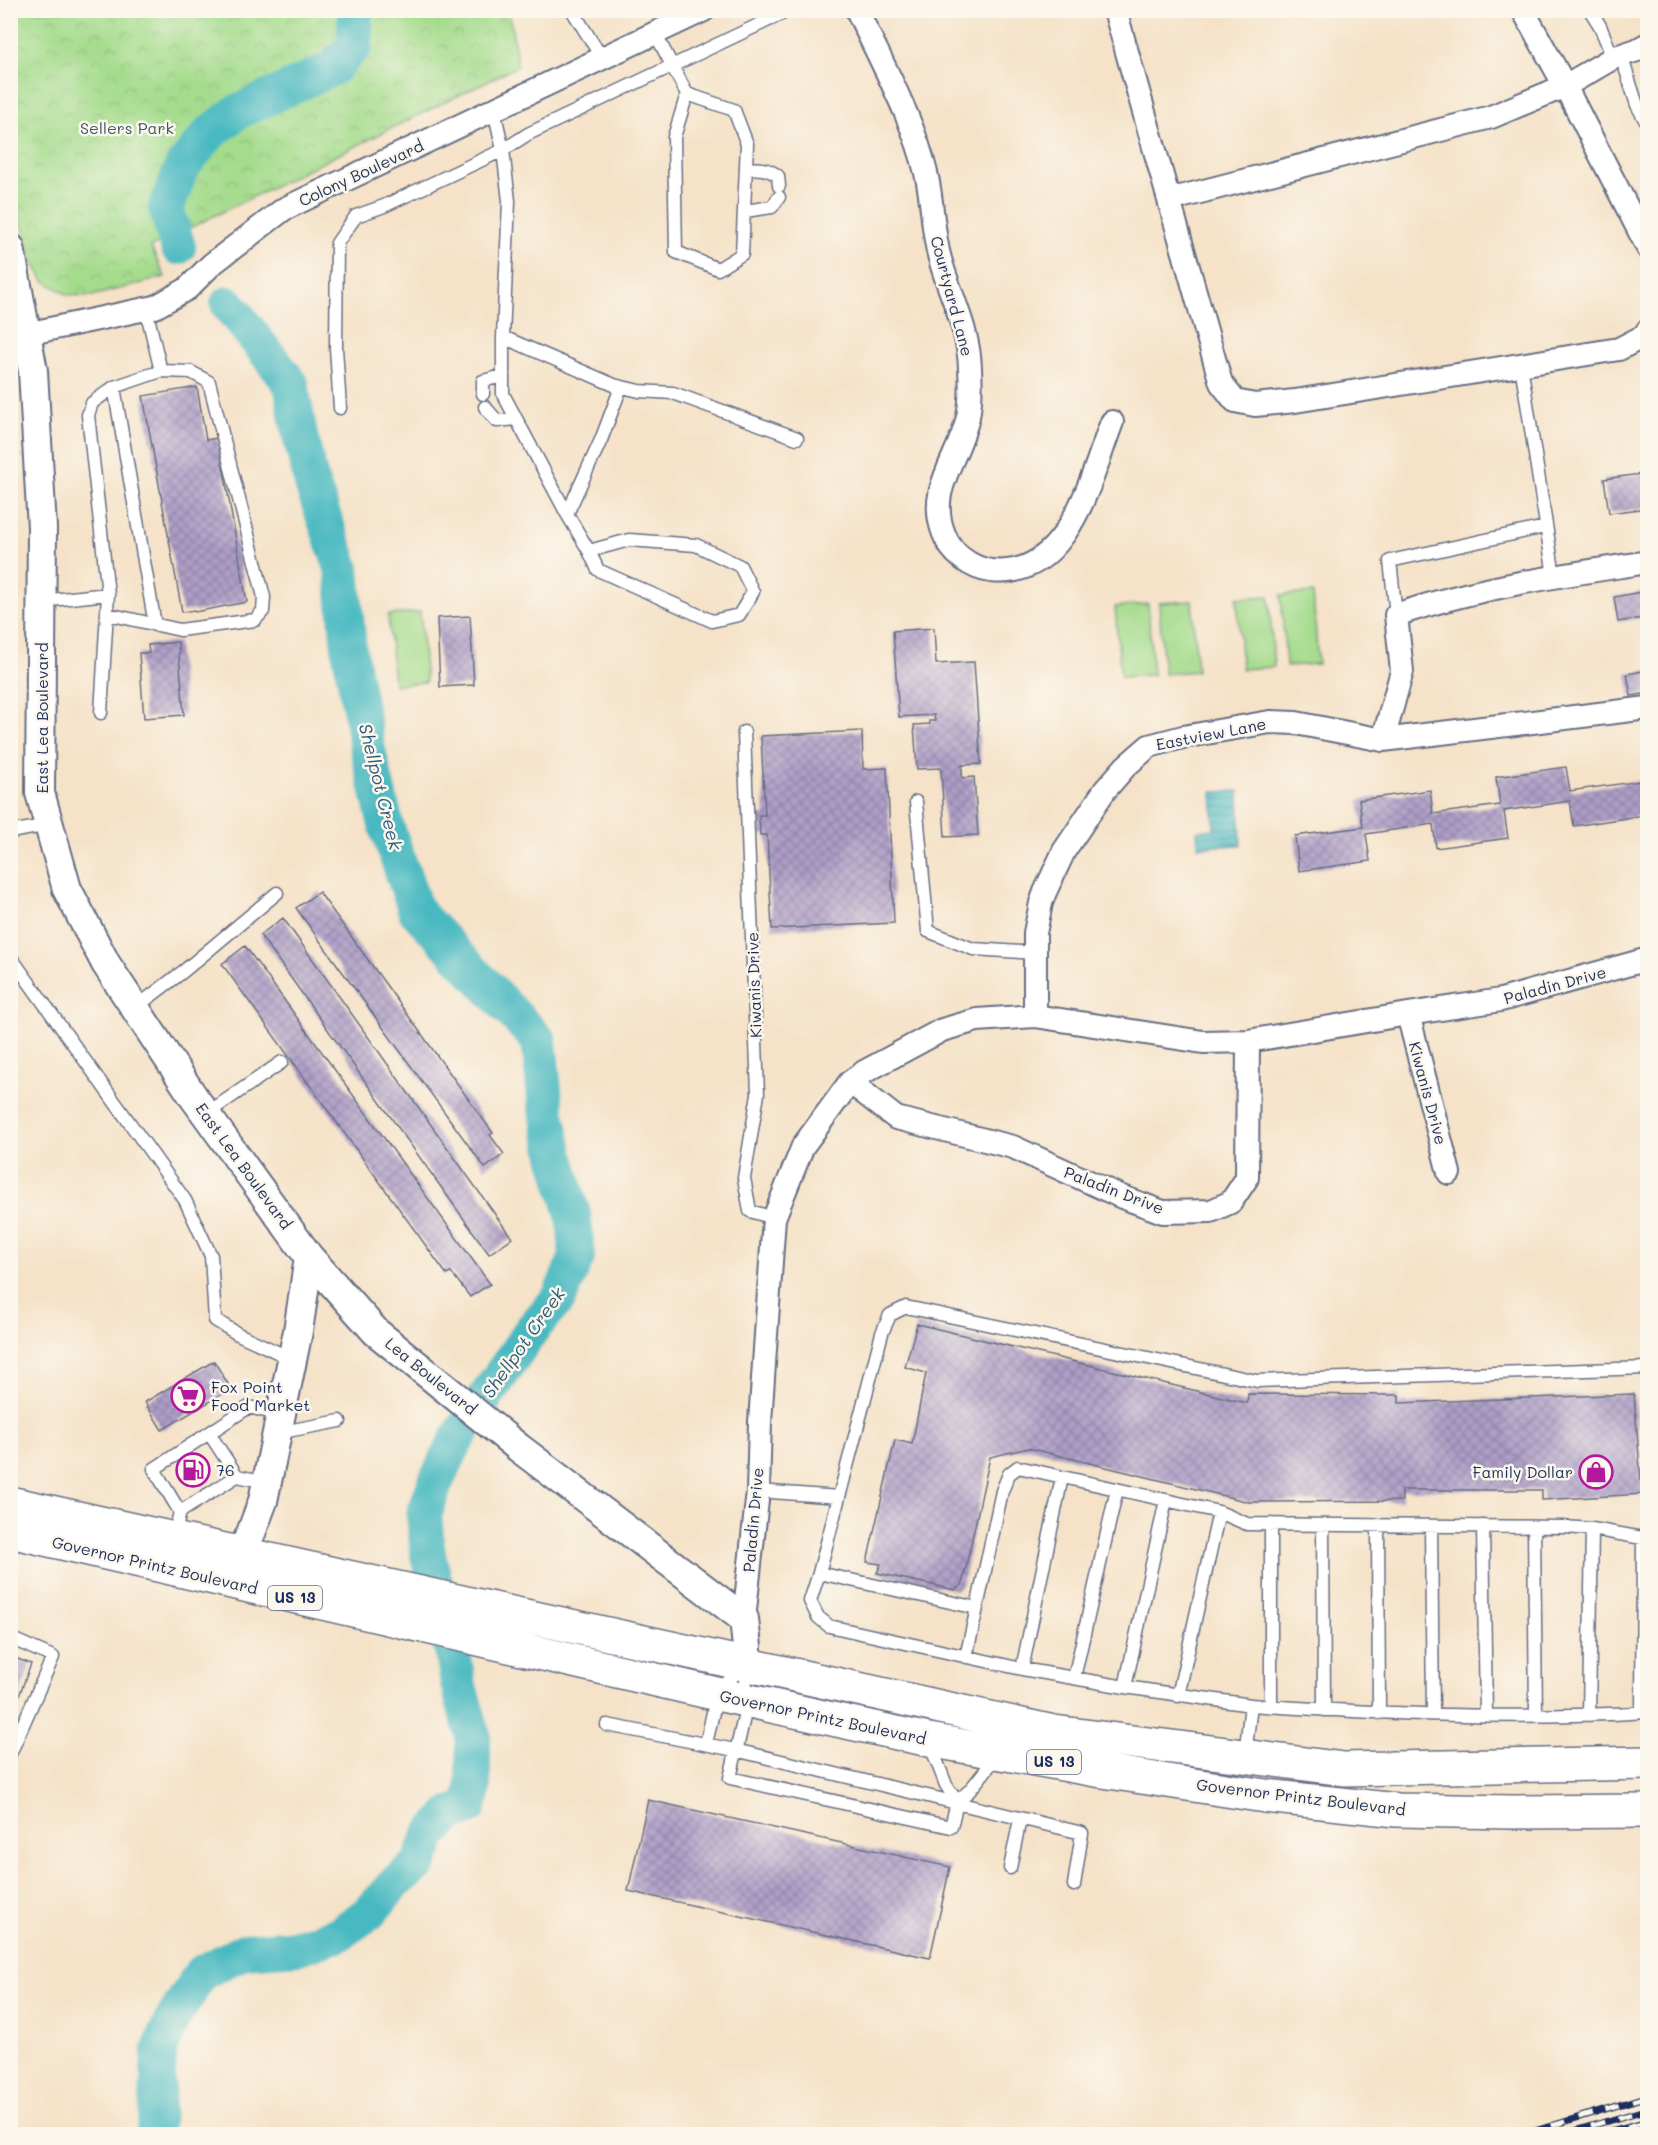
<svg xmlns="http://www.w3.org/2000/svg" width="1658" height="2145" font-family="Mali,sans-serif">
<defs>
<pattern id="park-crowns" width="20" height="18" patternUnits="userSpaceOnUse" patternTransform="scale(1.5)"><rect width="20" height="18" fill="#a4db8c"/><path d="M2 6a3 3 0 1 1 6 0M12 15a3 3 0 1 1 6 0" fill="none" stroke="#8dbc7b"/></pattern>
<pattern id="water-rules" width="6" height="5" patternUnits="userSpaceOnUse" patternTransform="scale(1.5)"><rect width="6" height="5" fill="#4ab9c1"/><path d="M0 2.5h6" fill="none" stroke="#3d97a0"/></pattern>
<pattern id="building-cross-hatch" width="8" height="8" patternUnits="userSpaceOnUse" patternTransform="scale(1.5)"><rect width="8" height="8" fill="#ae9ec7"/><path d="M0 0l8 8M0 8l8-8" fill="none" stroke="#8d81a5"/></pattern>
</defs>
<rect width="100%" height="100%" fill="#fbf7ec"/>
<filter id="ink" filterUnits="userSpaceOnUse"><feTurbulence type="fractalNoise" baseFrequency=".0167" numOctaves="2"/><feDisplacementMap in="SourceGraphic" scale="12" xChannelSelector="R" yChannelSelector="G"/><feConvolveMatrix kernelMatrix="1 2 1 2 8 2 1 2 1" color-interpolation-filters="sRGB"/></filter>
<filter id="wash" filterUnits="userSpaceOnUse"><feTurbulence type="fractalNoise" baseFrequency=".008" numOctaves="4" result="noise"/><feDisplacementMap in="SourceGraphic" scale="24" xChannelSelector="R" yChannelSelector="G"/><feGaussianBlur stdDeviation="1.35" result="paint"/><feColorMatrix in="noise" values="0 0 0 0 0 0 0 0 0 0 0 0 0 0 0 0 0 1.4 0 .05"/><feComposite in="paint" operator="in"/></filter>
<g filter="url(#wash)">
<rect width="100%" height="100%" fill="#f5e2c8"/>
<path fill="#a4db8c" stroke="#608575" stroke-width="1.5" d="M 1313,593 L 1318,664 L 1286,666 L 1281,595 Z
M 1269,596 L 1274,667 L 1242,669 L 1237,598 Z
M 1192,601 L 1197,671 L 1164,674 L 1159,603 Z
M 1148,604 L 1153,675 L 1121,677 L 1115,607 Z
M 420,612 L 426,682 L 394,685 L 388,615 Z"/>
<path fill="url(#park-crowns)" stroke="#608575" stroke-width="1.5" d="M 10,11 L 509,11 L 518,66 L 151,247 L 165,277 L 92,296 L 68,295 L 44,281 L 31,257 L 11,184 Z"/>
<path fill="url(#water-rules)" stroke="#327490" stroke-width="1.5" d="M 1239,791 L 1241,845 L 1198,847 L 1197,831 L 1214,829 L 1212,792 Z"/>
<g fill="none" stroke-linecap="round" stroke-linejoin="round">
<path stroke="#4ab9c1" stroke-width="36" d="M 178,247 L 166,208 L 182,167 L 210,133 L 237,112 L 333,68 L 355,45 L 355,10
M 153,2134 L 156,2124 L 159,2052 L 171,2022 L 201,1973 L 244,1951 L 298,1947 L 337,1935 L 369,1913 L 395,1883 L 419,1864 L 430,1836 L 449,1815 L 469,1807 L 473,1789 L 473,1735 L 458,1683 L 454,1659 L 428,1555 L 424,1515 L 436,1481 L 457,1439 L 532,1329 L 559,1298 L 577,1257 L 574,1218 L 556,1155 L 546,1109 L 539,1041 L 416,911 L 386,825 L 367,746 L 349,649 L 342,568 L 313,487 L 300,436 L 291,384 L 228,304"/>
</g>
<g id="blocks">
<path fill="url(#building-cross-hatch)" d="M 197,387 L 206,440 L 218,438 L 247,602 L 195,612 L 194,610 L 182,612 L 143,396 Z
M 1648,473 L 1648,508 L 1609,513 L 1604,479 Z
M 1646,591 L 1648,617 L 1618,622 L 1614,597 Z
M 470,616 L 474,685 L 440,687 L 437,618 Z
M 934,628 L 936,664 L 974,662 L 981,764 L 962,765 L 962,778 L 974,777 L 978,835 L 945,837 L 941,768 L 917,769 L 914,725 L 930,724 L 929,721 L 935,721 L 934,715 L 899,717 L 893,631 Z
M 178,642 L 184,715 L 144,718 L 139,653 L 149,653 L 148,645 Z
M 1648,670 L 1648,693 L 1631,696 L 1627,674 Z
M 862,731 L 863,769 L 887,768 L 894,923 L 772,929 L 767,835 L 760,835 L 759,815 L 765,815 L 761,736 Z
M 1566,767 L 1570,791 L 1640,781 L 1645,815 L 1574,826 L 1570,801 L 1504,811 L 1508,838 L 1436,848 L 1433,824 L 1366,834 L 1370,861 L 1299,871 L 1295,836 L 1363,827 L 1359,800 L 1430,790 L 1433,814 L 1500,805 L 1496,777 Z
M 319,892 L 493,1133 L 490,1135 L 504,1154 L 485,1168 L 296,908 Z
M 283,918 L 512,1238 L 489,1254 L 260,935 Z
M 245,946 L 490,1284 L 470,1297 L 451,1272 L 447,1275 L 222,964 Z
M 917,1324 L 1247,1403 L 1248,1394 L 1399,1395 L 1399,1403 L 1634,1394 L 1642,1494 L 1542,1500 L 1542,1490 L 1402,1490 L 1402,1501 L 1249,1502 L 1028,1448 L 990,1457 L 962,1585 L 955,1590 L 877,1573 L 881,1564 L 867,1562 L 895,1440 L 912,1444 L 926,1373 L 905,1367 Z
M 214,1361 L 231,1389 L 162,1430 L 145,1402 Z
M 10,1656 L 31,1664 L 11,1717 L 10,1717 Z
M 648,1800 L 950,1867 L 930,1958 L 628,1891 Z"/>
</g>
</g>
<g filter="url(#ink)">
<use href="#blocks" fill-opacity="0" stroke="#676e83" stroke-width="1.5"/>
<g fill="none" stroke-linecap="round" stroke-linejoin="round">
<defs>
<path id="service" d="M 572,10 L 602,58
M 1590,10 L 1600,26 L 1613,58
M 655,33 L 687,94 L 734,110 L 747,144 L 742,254 L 718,269 L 676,252 L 674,137 L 687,94
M 1621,55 L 1637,105 L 1648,125
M 747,169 C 759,168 768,168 778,176 L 779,186
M 745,211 L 772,207 L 779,197
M 146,309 L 161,371
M 10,328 L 26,334 L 10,354
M 503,337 L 614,385 L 639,391 L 673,393 L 797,438
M 1521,365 L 1554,576
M 114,387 L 155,625
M 483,394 L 483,381 L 502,376
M 485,407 L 497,421 L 516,419
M 340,408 L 336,348 L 337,243 L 356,216 L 384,206 L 503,150 L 494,110
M 567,514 L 601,440 L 621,387
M 589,551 L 598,570 L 712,621 L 739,615 L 753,592 L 740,566 L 696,545 L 629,540 L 589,551 L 567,514 L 503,394 L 503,337 L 509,201 L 503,150 L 528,134 L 790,10
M 42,601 L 108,594
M 1396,615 L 1390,561 L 1545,527
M 101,713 L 108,594 L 88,415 L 92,403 L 114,387 L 161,371 L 191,372 L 209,382 L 264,597 L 263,611 L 255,620 L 180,630 L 108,614
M 744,732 L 758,1094 L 744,1178 L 750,1211 L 774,1218
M 916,802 L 928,931 L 973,949 L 1035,953
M 10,832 L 49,825
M 10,956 L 185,1200 L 211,1256 L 215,1320 L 238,1334 L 292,1359
M 135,1008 L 185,970 L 277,893
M 206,1114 L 282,1062
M 277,1433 L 340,1421
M 237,1476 L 267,1482
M 758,1491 L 839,1497 L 819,1573 L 977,1608 L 1002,1491 L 1009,1474 L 1018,1467 L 1219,1512 L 1247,1524 L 1564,1527 L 1592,1529 L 1648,1539
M 839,1497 L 882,1333 L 890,1315 L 906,1307 L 1257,1381 L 1648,1368
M 180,1512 L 237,1476 L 209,1433
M 1323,1525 L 1324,1710
M 1378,1525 L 1379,1713
M 1431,1526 L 1433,1714
M 1483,1526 L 1486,1715
M 1534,1527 L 1536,1715
M 174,1537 L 180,1512 L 154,1469 L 249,1407 L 281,1415
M 819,1573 L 810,1601 L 818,1617 L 829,1626 L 1022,1669 L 1125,1687 L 1251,1705
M 10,1638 L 53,1657 L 10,1754
M 966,1657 L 977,1608
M 743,1666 L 748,1700 L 730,1778 L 951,1827 L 957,1802 L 970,1790 L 998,1755
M 1022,1669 L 1062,1477
M 1074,1678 L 1117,1489
M 1125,1687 L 1166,1500
M 1178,1696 L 1219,1512
M 1271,1707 L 1271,1524
M 1642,1712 L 1643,1539
M 1589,1715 L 1592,1529
M 607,1725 L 735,1750 L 1082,1833 L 1074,1885
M 706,1744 L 717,1694 L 742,1666
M 930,1744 L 946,1785 L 957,1802
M 1245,1755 L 1251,1705 C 1383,1714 1516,1720 1648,1712
M 1010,1868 L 1020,1819"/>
<path id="minor" d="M 857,10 C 880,60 914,120 926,173 C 933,201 932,231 940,259 C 950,295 969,330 970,368 C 971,384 971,401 968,417 C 959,459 926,490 944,534 C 951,553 970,568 991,571 C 1069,580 1091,476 1112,422
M 1115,10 L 1221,383 L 1235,401 L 1255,405 L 1295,401 L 1619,349 L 1644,336 L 1648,330
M 1523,10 L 1565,86 L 1648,248
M 1169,200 L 1491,117 L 1565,86 L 1613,58 L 1637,50 L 1648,44
M 26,334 L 155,307 L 187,289 L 212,264 L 284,209 L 704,10
M 1383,740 L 1402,671 L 1396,615 C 1477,587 1563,575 1648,562
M 1408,1014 L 1449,1173
M 1035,1016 L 1035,933 L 1041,903 L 1045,892 L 1064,851 L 1105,790 L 1126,766 L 1149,746 L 1183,737 L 1270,722 L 1296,723 L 1383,740 L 1648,708
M 850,1082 L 896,1118 L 1013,1147 L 1122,1197 L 1163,1212 L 1211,1211 L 1231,1202 L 1247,1178 L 1248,1041
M 744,1619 L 758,1491 L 760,1422 L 774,1218 L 803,1146 L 850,1082 L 864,1072 L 942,1030 L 977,1020 L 1035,1016 L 1203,1042 L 1248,1041 L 1408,1014 L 1501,1000 L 1648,959"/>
<path id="tertiary" d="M 10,248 L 33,371 L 42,528 L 40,793 L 67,889 L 106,964 L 195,1099 L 309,1257 L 376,1332 L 519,1448 L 744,1619 L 747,1647 L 743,1664
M 235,1553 L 246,1543 L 251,1533 L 263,1501 L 298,1331 L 309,1257"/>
<path id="primary" d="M 10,1503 L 1054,1732 L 1344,1769 L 1648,1763
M 10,1531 L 717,1694 L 929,1740 L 1096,1770 L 1265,1796 L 1397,1810 L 1513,1812 L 1648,1811"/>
</defs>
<use href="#service" stroke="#676e83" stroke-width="15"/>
<use href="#minor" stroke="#676e83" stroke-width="26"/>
<use href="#tertiary" stroke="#676e83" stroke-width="32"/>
<use href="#primary" stroke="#676e83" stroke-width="36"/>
<use href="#service" stroke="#fff" stroke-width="12"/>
<use href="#minor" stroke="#fff" stroke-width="22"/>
<use href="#tertiary" stroke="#fff" stroke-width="28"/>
<use href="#primary" stroke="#fff" stroke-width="33"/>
<defs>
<path id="rail" d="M 1525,2134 L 1648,2096
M 1564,2134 L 1648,2109
M 1600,2134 L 1648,2121"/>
</defs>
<use href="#rail" stroke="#1b2f5e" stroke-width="7"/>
<use href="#rail" stroke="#fbf7ec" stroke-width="4.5" stroke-dasharray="14" stroke-linecap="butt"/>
</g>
</g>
<defs>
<symbol id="supermarket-ring" viewBox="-11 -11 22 22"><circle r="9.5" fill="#fbf7ec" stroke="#b5179e" stroke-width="1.5"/><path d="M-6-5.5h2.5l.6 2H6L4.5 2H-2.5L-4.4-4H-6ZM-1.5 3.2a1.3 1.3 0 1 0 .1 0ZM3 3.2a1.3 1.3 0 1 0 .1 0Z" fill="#b5179e"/></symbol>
<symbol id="fuel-ring" viewBox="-11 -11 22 22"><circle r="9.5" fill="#fbf7ec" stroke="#b5179e" stroke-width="1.5"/><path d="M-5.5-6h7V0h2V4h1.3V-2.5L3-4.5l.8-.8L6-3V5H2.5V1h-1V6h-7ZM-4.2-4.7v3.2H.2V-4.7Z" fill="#b5179e"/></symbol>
<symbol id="shop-ring" viewBox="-11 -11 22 22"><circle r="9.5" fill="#fbf7ec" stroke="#b5179e" stroke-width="1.5"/><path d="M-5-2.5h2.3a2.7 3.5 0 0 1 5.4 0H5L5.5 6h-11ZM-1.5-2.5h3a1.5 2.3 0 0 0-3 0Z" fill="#b5179e"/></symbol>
</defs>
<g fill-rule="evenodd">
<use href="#supermarket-ring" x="169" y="1377" width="38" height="38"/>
<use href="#fuel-ring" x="174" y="1451" width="38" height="38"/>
<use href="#shop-ring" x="1577" y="1453" width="38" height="38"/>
</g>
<g text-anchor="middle" stroke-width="5" stroke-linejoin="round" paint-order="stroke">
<g fill="#fbf7ec" stroke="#5e6b89" stroke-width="1.5">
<rect x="268" y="1586" width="54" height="24" rx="4.5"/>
<rect x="1027" y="1750" width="54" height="24" rx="4.5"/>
</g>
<g font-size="15" font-weight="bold" fill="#1b2f5e">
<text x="295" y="1603">US 13</text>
<text x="1054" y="1767">US 13</text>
</g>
<g font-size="16" fill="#3d5a6a" stroke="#fbf7ec">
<text x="127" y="134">Sellers Park</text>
</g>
<g font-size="16" fill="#1b2f5e" stroke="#fbf7ec">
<text transform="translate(361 173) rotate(-25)" y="6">Colony Boulevard</text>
<text transform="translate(952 296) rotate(75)" y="6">Courtyard Lane</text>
<text transform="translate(42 718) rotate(-90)" y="6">East Lea Boulevard</text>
<text transform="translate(1211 734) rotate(-11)" y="6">Eastview Lane</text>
<text transform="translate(754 985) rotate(-92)" y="6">Kiwanis Drive</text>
<text transform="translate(1555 985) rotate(-15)" y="6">Paladin Drive</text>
<text transform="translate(1428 1093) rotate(75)" y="6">Kiwanis Drive</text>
<text transform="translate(244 1166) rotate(54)" y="6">East Lea Boulevard</text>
<text transform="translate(1114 1190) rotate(21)" y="6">Paladin Drive</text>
<text transform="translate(431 1376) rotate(39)" y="6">Lea Boulevard</text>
<text transform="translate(753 1520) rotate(-85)" y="6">Paladin Drive</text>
<text transform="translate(155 1565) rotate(13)" y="6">Governor Printz Boulevard</text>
<text transform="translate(823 1717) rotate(12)" y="6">Governor Printz Boulevard</text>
<text transform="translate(1301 1797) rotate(7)" y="6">Governor Printz Boulevard</text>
</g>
<g font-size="16" fill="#1b2f5e" stroke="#fbf7ec" text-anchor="start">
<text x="211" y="1393">Fox Point<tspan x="211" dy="18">Food Market</tspan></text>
<text x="216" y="1476">76</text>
<text x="1573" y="1478" text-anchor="end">Family Dollar</text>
</g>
<g font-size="18" font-style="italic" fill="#29587c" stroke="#fbf7ec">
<text transform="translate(380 787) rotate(76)" y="6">Shellpot Creek</text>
<text transform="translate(524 1343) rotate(-55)" y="6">Shellpot Creek</text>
</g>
</g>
<rect width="1658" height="2145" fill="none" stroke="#fbf7ec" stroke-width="36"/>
</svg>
